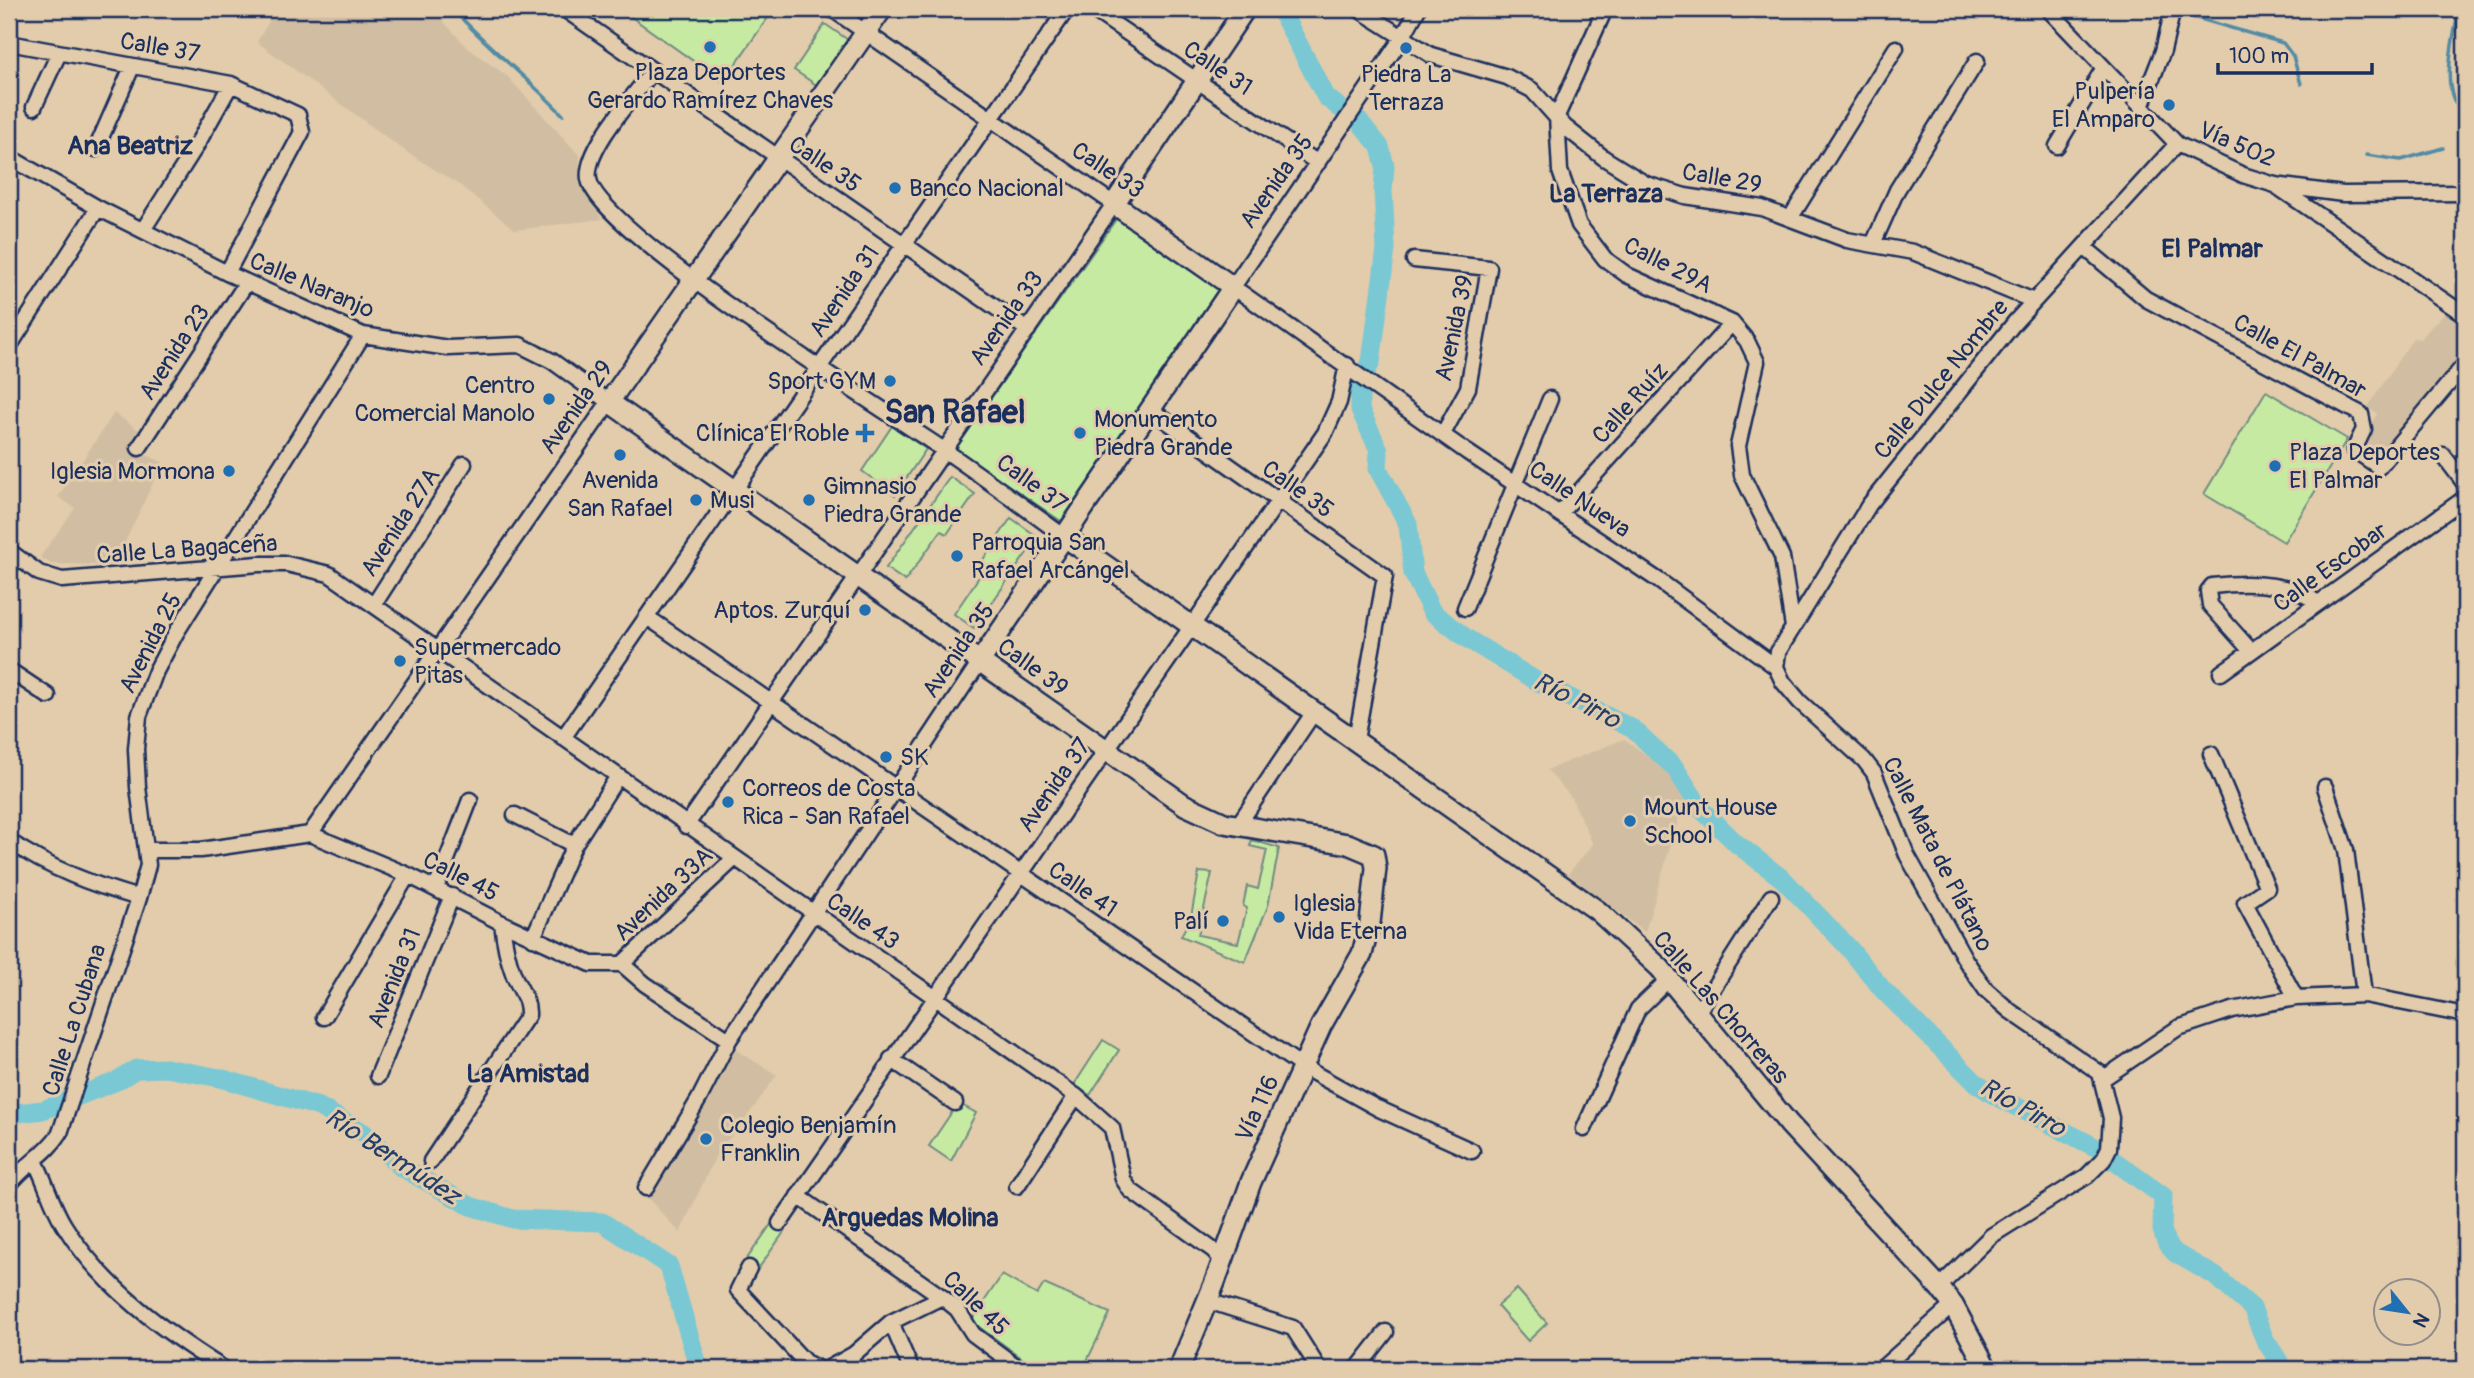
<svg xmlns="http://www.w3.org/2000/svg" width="2474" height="1378" font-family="Pangolin,sans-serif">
<rect width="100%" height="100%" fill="#e2ccab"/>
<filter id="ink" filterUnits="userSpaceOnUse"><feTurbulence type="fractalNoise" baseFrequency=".0143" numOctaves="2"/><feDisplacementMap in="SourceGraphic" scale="14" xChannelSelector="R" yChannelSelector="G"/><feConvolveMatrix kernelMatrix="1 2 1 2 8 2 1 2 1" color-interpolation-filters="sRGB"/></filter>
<g filter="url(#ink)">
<path fill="#d1bea2" d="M 276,9 L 432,9 L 468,48 L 507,76 L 580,156 L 579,178 L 602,219 L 515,230 L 461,186 L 405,151 L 257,42 Z
M 2445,312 L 2465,327 L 2465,351 L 2376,457 L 2362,449 L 2377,413 L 2367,408 L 2413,338 L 2420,339 Z
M 114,413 L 143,433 L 134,450 L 163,462 L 116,561 L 106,565 L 51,564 L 40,557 L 75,508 L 58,497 Z
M 1624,739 L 1669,771 L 1685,796 L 1645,932 L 1568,874 L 1593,844 L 1571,797 L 1547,770 Z
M 734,1049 L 777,1075 L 742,1124 L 717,1153 L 680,1233 L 646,1196 L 714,1091 Z"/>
<path fill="#c7eaa3" stroke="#718c80" stroke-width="2" d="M 625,9 L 774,9 L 723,82 L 623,11 Z
M 825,24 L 851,42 L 821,88 L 794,70 Z
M 1119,215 L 1223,287 L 1061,521 L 955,449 Z
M 2266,391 L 2347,439 L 2284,542 L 2204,494 Z
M 892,426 L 926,449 L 895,495 L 862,471 Z
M 950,477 L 975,494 L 947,534 L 941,531 L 905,581 L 886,568 Z
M 1011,518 L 1038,537 L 974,628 L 954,614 L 983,571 L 978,567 Z
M 1252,840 L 1279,848 L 1268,906 L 1245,962 L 1181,936 L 1191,917 L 1199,872 L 1212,873 L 1198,935 L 1238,943 L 1247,908 L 1243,906 L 1247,886 L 1258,889 L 1267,850 L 1250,846 Z
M 1103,1040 L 1119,1050 L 1090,1095 L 1074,1085 Z
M 958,1103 L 976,1113 L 951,1161 L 929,1146 Z
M 772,1223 L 784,1232 L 756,1272 L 744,1263 Z
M 1002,1275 L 1037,1295 L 1044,1284 L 1110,1313 L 1083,1369 L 1037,1369 L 971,1321 Z
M 1517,1289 L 1547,1323 L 1528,1341 L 1497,1306 Z"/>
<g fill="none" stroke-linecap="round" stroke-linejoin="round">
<path stroke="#538ba5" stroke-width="3.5" d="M 453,9 C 487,47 528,78 563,115
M 1830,9 L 1853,13 L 1884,9
M 2129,9 L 2161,12
M 2455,9 L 2457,18 C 2452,45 2439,96 2465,114
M 2183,14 L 2283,43 L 2293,56 L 2301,84
M 2366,155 L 2401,160 L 2443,148"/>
<path stroke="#79c8d4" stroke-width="19" d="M 1280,9 L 1326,97 L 1340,108
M 1359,121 L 1380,147 L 1385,166 L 1383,190 L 1386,249 L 1371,362 L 1360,383 L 1360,410 L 1379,450 L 1378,469 L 1408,524 L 1413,573 L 1432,612 L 1466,638 L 1538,682 L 1633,729 L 1675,768 L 1701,809 L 1737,844 L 1784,880 L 1848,947 L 1883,990 L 1976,1083 L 1994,1095 L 2093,1146
M 9,1114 L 43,1110 L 117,1081 L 136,1069 L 166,1068 L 220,1078 L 319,1107 L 364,1133 L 401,1167 L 470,1206 L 513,1219 L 602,1222 L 669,1266 L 699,1369
M 2110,1158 L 2163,1196 L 2162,1230 L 2167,1244 L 2175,1253 L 2215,1276 L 2252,1308 L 2265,1340 L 2284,1369"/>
<defs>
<path id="minor" d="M 564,9 L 1028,330
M 1092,9 L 1318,163
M 1358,9 L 1431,55 L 1507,77 L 1532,90 L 1565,127 L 1604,158 L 1646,184 L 1685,196 L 1762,208 L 1847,240 L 1913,252 L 2034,301
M 1418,9 L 1402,38 L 1233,287 L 1467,452 L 1658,580 L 1776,667 L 1783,682 L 1800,702 L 1864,760 L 1874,773 L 1907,855 L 1966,961 L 1986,990 L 2010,1011 L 2100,1073 L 2111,1118 L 2109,1148 L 2103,1160 L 2087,1176 L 1991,1236 L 1939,1287
M 1605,9 L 1557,116 L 1560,171 L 1579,225 L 1605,259 L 1627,275 L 1732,323 L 1747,341 L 1757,362 L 1738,446 L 1742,475 L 1782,557 L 1793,627
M 2048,9 L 2177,144 L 2243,175 L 2275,185 L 2343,194 L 2465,193
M 9,43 L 231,84 L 298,115 L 302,132 L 227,273
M 652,72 C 634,96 584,150 589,179 C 596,230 888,412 944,450 C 985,478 1025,508 1065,537
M 34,107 L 59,53
M 2141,107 L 2163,51 L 2173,9
M 2057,146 L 2103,69
M 96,149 L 132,67
M 9,157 L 98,208 L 227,273 L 363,335 L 448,348 L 520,345 L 552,361 L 609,402 L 310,834
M 2279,188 L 2465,315
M 1791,217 L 1896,48
M 143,230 L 195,148 L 231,84
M 1873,244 L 1897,190 L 1977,61
M 2084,247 L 2146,299 L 2361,414 L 2364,429 L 2354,450 L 2379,467 L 2465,364
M 1414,260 L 1489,268 L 1468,388 L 1443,434
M 9,347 L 98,208
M 1151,410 L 1385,576 L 1356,740
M 139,448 L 247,282
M 2443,455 L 2465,484
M 1560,513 L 1732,323
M 9,551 L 39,573 L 62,580 L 259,564 L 287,564 L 329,574 L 1076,1096 L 1112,1128 L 1123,1179 L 1130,1190 L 1213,1250 L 1222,1260
M 375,603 L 464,464
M 1465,608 L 1550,399
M 647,617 L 1303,1067 L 1377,1108 L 1472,1151
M 2251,651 L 2210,605 L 2208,591 L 2212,586 C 2246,582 2290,582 2318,603
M 1776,667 L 1778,652 L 1869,505 L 2015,322 L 2177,144
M 9,670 L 48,696
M 2221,673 L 2465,498
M 563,738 L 1067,9
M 2211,754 L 2267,888 L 2245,903 L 2296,998
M 2325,787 L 2346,850 L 2364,995
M 515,815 L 574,845
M 1238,825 L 1314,712
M 686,826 L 1114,204 L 832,9
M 9,841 C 50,869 91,884 139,898
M 147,850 L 201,850 L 310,834 L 408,875 L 502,923 L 591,964 L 622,964 L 645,984 L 729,1040
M 436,888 L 470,800
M 533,938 L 574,845 L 618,776
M 622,964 L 734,859
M 1696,1015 L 1771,897
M 324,1017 L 408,875
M 891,1059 L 955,1103
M 378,1076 L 452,896
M 2104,1078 L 2178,1028 L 2232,1010 L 2296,998 L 2364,995 L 2465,1015
M 1584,1129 L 1638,1009 L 1669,979
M 35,1161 C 46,1182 52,1206 64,1225 C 101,1286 165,1332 224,1369
M 431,1161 L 528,1015 C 529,998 518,988 513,973 C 507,957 504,941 502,923
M 9,1185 C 24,1165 46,1155 60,1133 L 139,898 L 148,865 L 138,787 L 136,749 L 139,716 L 156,671 L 176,633 L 363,335
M 1017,1186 L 1076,1096
M 646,1188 L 699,1099 L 729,1040 L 981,660
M 798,1196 L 942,1297 L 957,1309 L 973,1334 L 1020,1369
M 780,1223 L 1325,433 L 1339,402 L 1347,365
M 749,1268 L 738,1290 L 805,1362 L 819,1369
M 1208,1301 L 1293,1328 L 1319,1369
M 891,1322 L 911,1369
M 827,1369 L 854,1354 L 891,1322 L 942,1297
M 1357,1369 L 1386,1332
M 1881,1369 L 1953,1305"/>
<path id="major" d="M 882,9 L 609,402 L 1185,805 L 1224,823 L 1348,844 L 1374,855 L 1376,868 L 1370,923 L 1362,954 L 1321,1026 L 1251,1182 L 1215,1282 L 1179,1369
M 1065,537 L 1598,911 L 1660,968 L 1789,1124 L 1939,1287 L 1953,1305 L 1987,1369
M 981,660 L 1233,287 L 1114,204 L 1245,9"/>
</defs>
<use href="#minor" stroke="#1b2f5e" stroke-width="19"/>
<use href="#major" stroke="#1b2f5e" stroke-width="24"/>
<use href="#minor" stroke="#e2ccab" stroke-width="14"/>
<use href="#major" stroke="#e2ccab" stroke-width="19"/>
</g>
</g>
<g fill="#1f6fb2" stroke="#e2ccab" stroke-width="2.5">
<circle cx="710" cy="47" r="7"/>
<circle cx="1406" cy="48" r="7"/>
<circle cx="2169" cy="105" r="7"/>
<circle cx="895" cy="188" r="7"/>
<circle cx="890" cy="381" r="7"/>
<circle cx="549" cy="399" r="7"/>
<path d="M861.5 422.5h7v7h7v7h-7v7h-7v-7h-7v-7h7z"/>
<circle cx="1080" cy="433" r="7"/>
<circle cx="620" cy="455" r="7"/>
<circle cx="2275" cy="466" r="7"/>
<circle cx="229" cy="471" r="7"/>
<circle cx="696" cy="500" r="7"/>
<circle cx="809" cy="500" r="7"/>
<circle cx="957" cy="556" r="7"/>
<circle cx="865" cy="610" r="7"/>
<circle cx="400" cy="661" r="7"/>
<circle cx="886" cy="757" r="7"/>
<circle cx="728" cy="802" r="7"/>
<circle cx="1630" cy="821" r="7"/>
<circle cx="1279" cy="917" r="7"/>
<circle cx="1223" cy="921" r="7"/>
<circle cx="706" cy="1139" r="7"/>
</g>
<g text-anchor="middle" stroke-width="6" stroke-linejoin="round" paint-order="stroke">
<g font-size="24" fill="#1b2f5e" stroke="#e2ccab">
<text transform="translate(160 47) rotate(10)" y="8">Calle 37</text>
<text transform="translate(1218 68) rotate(34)" y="8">Calle 31</text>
<text transform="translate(2237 144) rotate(23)" y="8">Vía 502</text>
<text transform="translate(825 164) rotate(34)" y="8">Calle 35</text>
<text transform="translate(1108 170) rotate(34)" y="8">Calle 33</text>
<text transform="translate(1722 178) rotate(10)" y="8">Calle 29</text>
<text transform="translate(1276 181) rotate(-55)" y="8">Avenida 35</text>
<text transform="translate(1668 265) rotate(27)" y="8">Calle 29A</text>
<text transform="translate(312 285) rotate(23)" y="8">Calle Naranjo</text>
<text transform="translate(844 291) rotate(-56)" y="8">Avenida 31</text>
<text transform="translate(1006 318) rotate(-55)" y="8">Avenida 33</text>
<text transform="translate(1454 328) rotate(-78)" y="8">Avenida 39</text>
<text transform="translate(174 352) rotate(-57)" y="8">Avenida 23</text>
<text transform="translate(2300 356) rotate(29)" y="8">Calle El Palmar</text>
<text transform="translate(1941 379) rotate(-51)" y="8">Calle Dulce Nombre</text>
<text transform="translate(1630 403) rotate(-48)" y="8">Calle Ruíz</text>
<text transform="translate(576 407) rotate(-55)" y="8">Avenida 29</text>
<text transform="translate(1032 483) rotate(36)" y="8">Calle 37</text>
<text transform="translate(1298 489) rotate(35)" y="8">Calle 35</text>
<text transform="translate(1580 499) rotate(34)" y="8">Calle Nueva</text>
<text transform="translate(400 522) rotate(-57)" y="8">Avenida 27A</text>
<text transform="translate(187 549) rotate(-4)" y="8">Calle La Bagaceña</text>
<text transform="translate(2330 567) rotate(-36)" y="8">Calle Escobar</text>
<text transform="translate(150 643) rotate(-63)" y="8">Avenida 25</text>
<text transform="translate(958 650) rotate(-56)" y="8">Avenida 35</text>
<text transform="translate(1033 667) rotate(36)" y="8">Calle 39</text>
<text transform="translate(1054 785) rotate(-55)" y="8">Avenida 37</text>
<text transform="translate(1938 854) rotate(63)" y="8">Calle Mata de Plátano</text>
<text transform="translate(461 876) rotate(27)" y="8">Calle 45</text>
<text transform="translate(1083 889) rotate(35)" y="8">Calle 41</text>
<text transform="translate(663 894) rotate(-43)" y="8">Avenida 33A</text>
<text transform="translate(863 921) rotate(34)" y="8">Calle 43</text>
<text transform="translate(394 978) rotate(-68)" y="8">Avenida 31</text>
<text transform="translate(1721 1007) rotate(49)" y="8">Calle Las Chorreras</text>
<text transform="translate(74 1020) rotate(-72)" y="8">Calle La Cubana</text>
<text transform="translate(1257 1108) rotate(-65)" y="8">Vía 116</text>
<text transform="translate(976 1303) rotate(44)" y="8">Calle 45</text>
</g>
<g font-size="24" fill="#1b2f5e" stroke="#e2ccab" text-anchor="start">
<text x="710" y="80" text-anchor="middle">Plaza Deportes<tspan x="710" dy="28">Gerardo Ramírez Chaves</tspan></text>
<text x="1406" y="82" text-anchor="middle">Piedra La<tspan x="1406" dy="28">Terraza</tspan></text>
<text x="2155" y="99" text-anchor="end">Pulpería<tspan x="2155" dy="28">El Amparo</tspan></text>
<text x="909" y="196">Banco Nacional</text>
<text x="876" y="389" text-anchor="end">Sport GYM</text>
<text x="535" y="393" text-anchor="end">Centro<tspan x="535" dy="28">Comercial Manolo</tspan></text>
<text x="1094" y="427">Monumento<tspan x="1094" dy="28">Piedra Grande</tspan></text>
<text x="849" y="441" text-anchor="end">Clínica El Roble</text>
<text x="2289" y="460">Plaza Deportes<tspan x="2289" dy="28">El Palmar</tspan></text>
<text x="215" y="479" text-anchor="end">Iglesia Mormona</text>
<text x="620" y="488" text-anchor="middle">Avenida<tspan x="620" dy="28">San Rafael</tspan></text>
<text x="823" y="494">Gimnasio<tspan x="823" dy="28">Piedra Grande</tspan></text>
<text x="710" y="508">Musi</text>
<text x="971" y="550">Parroquia San<tspan x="971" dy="28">Rafael Arcángel</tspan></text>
<text x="851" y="618" text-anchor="end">Aptos. Zurquí</text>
<text x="414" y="655">Supermercado<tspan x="414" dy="28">Pitas</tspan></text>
<text x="900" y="765">SK</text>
<text x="742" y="796">Correos de Costa<tspan x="742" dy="28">Rica - San Rafael</tspan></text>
<text x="1644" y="815">Mount House<tspan x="1644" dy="28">School</tspan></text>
<text x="1293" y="911">Iglesia<tspan x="1293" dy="28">Vida Eterna</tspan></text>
<text x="1209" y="929" text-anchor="end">Palí</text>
<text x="720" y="1133">Colegio Benjamín<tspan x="720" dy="28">Franklin</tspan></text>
</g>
<g font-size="26" font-weight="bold" fill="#1b2f5e" stroke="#e2ccab">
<text x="130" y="154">Ana Beatriz</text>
<text x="1606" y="202">La Terraza</text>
<text x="2212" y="257">El Palmar</text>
<text x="528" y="1082">La Amistad</text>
<text x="910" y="1226">Arguedas Molina</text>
</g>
<g font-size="26" font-style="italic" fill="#243e6a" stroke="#e2ccab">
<text transform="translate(1577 700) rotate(27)" y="9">Río Pirro</text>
<text transform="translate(2023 1107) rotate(29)" y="9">Río Pirro</text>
<text transform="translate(393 1156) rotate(33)" y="9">Río Bermúdez</text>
</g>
<g font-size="32" font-weight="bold" fill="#1b2f5e" stroke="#e2ccab">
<text x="955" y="423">San Rafael</text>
</g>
</g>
<rect width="2474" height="1378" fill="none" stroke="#e2ccab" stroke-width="35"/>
<rect x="18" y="18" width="2439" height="1343" fill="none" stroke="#1b2f5e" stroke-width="2.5" filter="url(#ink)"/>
<g transform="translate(2407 1312) rotate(120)"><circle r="33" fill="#e2ccab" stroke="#928d8c" stroke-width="2"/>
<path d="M0-5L12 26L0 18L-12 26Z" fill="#1f6fb2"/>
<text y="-10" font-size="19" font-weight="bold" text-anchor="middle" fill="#1b2f5e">N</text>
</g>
<path d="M2218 63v10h154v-10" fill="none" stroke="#1b2f5e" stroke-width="3.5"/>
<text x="2229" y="63" font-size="21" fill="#1b2f5e" stroke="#e2ccab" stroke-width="5" paint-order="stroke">100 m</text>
</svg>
